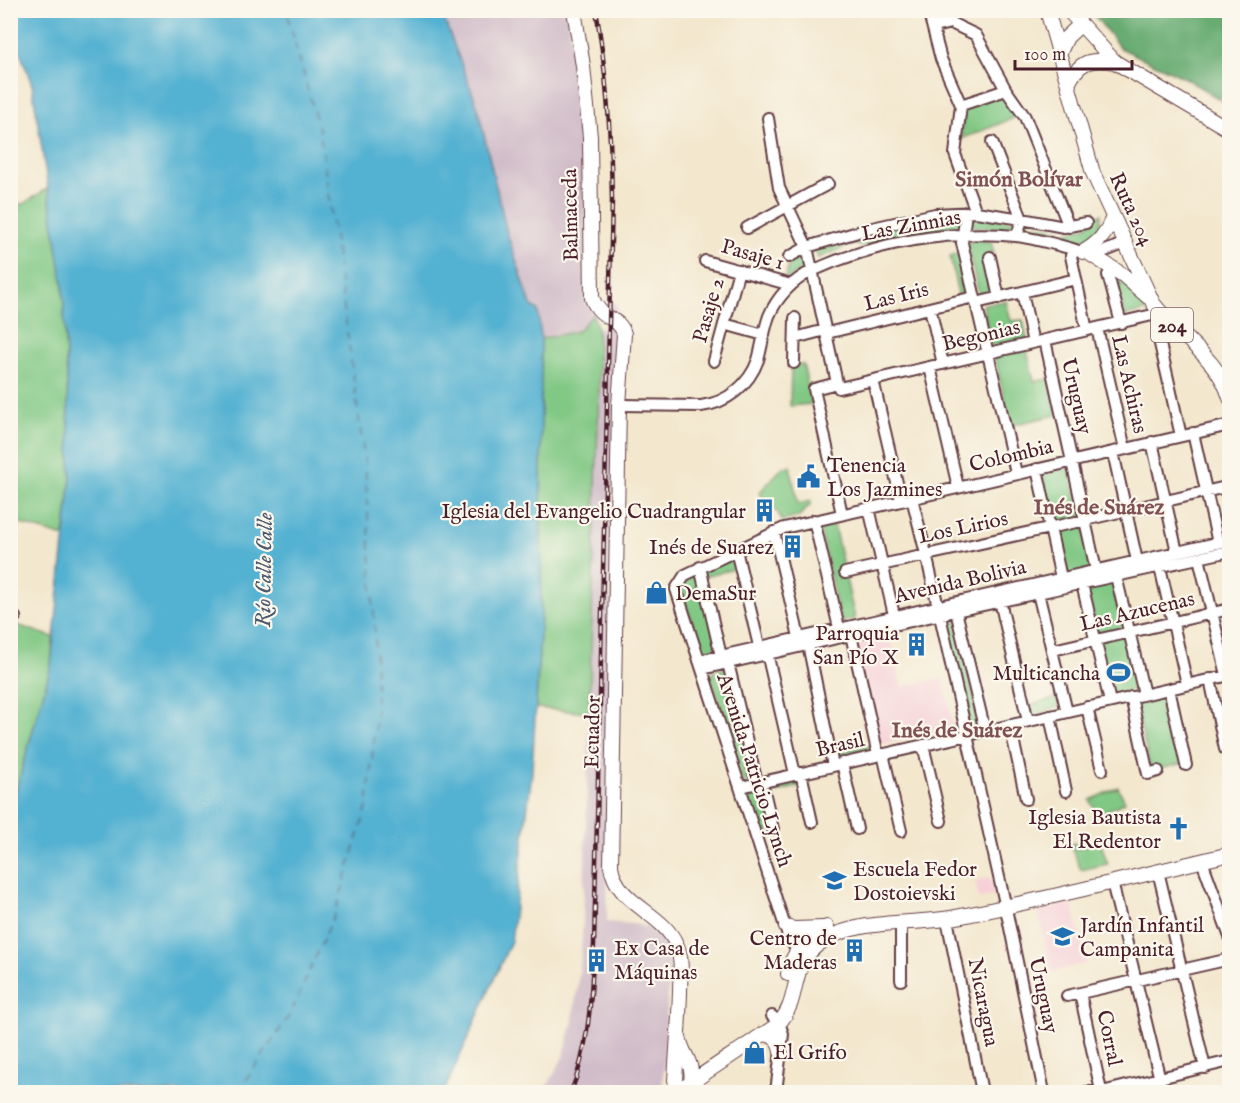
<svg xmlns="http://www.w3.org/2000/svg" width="1240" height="1103" font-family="'IM FELL English',serif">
<rect width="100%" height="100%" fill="#fbf7ec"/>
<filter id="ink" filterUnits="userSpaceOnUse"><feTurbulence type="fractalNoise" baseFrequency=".0167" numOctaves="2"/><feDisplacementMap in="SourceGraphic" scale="12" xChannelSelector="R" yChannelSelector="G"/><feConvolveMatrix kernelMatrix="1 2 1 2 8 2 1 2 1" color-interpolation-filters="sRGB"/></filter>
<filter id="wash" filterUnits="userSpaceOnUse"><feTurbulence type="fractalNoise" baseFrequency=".008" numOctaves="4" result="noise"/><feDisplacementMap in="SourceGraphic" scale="24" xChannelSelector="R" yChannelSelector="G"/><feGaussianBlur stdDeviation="1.35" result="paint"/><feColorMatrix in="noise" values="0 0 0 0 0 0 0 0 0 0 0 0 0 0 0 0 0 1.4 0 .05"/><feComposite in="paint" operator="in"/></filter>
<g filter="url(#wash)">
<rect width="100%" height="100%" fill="#f3e7cd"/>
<path fill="#f6cfd7" d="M 890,637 L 902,687 L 943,678 L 953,724 L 951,728 L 879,745 L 856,646 Z
M 990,877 L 995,895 L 979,899 L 975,881 Z
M 1072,903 L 1087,963 L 1052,972 L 1038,911 Z"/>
<path fill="#d1bdc9" d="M 441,11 L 567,11 L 575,63 L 584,173 L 585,295 L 593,314 L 578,331 L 541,339 L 538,310 L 531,305 L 507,233 L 477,105 Z
M 608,296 L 617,306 L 611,567 L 607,922 L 634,924 L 648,927 L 659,933 L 670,953 L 663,1082 L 656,1092 L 544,1092 L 563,1057 L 572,1025 L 580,968 L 583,923 L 599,388 L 597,328 L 606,328 Z"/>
<path fill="#81c884" stroke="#667458" stroke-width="1.5" d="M 1004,94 L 1019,116 L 961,139 L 964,108 Z
M 48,188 L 63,285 L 71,477 L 64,537 L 11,521 L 10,199 L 22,205 Z
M 1101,214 C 1101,234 1085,252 1066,239 L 1067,232 L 1088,226 L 1089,218 Z
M 961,216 L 961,225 L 910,233 L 909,223 L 928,219 Z
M 969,216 L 1016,221 L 1013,229 L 968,226 Z
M 1025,223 L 1059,229 L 1057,238 L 1022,231 Z
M 900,226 L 901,236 L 861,246 L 853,244 L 818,258 L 814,249 L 817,246 Z
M 976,239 L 991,242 L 994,253 L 988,253 L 984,258 L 994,293 L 982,296 L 979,295 L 967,246 L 970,241 Z
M 802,253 L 805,255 L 808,265 L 788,279 L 785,278 L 790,262 Z
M 960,253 L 969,296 L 959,299 L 950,256 Z
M 1115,277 L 1139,295 L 1146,311 L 1124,316 Z
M 1006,301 L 1011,321 L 1023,320 L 1027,339 L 993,347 L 991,345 L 983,307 L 984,304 Z
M 593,314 L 597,328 L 599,388 L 589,713 L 536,708 L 541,614 L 541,339 L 578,331 Z
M 1027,350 L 1034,381 L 1049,379 L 1057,415 L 1011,425 L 995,359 L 999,354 Z
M 803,364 L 812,404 L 790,406 L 791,366 Z
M 790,466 L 798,504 L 811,501 L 811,504 L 798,517 L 782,521 L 778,513 L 759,493 L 783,467 Z
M 1069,468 L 1094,568 L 1064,575 L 1041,473 Z
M 833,521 L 855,619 L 840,622 L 819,524 Z
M 735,553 L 739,568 L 702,577 L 717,647 L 706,650 L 700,646 L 681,588 L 690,575 Z
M 1115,578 L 1139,688 L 1111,696 L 1086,585 Z
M 955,616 L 981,727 L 970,729 L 944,620 Z
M 11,623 L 53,637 L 51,666 L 11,808 Z
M 728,668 L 740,719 L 726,724 L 711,676 L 713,671 Z
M 1167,695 L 1184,763 L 1151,771 L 1135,702 Z
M 1060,697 L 1062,704 C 1053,710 1040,714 1030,713 L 1028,706 Z
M 742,723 L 755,780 L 743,782 L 727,728 Z
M 873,744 L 874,752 L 834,762 L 833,754 Z
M 800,778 L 802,785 L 766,796 L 774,830 L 759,834 L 746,795 L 752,789 Z
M 1118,787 L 1125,802 L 1098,815 L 1090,800 Z
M 1099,839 L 1108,864 L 1081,870 L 1070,845 L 1075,843 L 1077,849 Z"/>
<path fill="#68ac72" stroke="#59664e" stroke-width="1.5" d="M 1091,11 L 1229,11 L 1229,105 L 1183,77 L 1120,48 Z"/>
<path fill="#53b1d1" stroke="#4e687e" stroke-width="1.5" d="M 11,10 L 441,11 L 477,105 L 507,233 L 531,305 L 538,310 L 541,339 L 541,614 L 532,772 L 511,941 L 444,1092 L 11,1092 L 11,808 L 51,666 L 71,477 L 63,285 L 32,85 L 11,27 Z"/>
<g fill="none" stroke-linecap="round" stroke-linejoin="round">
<path stroke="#4e596d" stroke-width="1.5" stroke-dasharray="8 6" stroke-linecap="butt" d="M 238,1092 L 291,1013 L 335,913 L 367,807 L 376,719 L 375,634 L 365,463 L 320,133 L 286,10"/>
</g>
</g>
<g filter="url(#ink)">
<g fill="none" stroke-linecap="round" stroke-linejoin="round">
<defs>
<path id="minor" d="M 928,10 L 941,59 L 961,105 L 955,154 L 976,212
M 934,27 L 951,23 L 976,35 L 1006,90 L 1025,117 L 1069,227
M 961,105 L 1006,90
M 768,118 L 779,188 L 807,247 L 837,383
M 992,142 L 1022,219 L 1017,236
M 966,212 L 962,243 L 1016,473
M 747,228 L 828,184
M 1073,249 L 1071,256 L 1087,330
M 789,257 L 807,247 L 868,229 L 935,214 L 976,212 L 1022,219 L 1064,227 L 1086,223
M 990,257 L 999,298
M 705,261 L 791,285
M 1108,275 L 1121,323
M 1022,292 L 1033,343
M 976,303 L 1076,279
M 930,308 L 943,364
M 724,324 L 764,335
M 1097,328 L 1125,449
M 827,333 L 974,297
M 795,338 L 825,330
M 1045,340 L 1096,570
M 1160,344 L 1181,436
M 714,361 L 739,270
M 794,363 L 795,318
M 930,367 L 958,487
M 873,380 L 901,500
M 619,405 L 701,406 C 727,403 749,385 758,360 C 762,346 764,330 769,316 C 777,297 793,280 812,271 C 873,243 949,229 1016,236 C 1033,238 1051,243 1069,248 C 1076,250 1083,253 1091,254 C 1102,254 1115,247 1125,243
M 1193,433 L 1218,543
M 1152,442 L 1177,552
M 1113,452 L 1137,561
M 1037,469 L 1061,578
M 912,498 L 926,554 L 1004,899 L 1044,1092
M 869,508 L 894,615
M 842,514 L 814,389 L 837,383 L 839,388 L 1161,313
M 814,520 L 839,628
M 774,532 L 799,637
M 736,550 L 759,646
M 1199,558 L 1227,675
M 700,567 L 721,656
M 1160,567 L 1187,684
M 845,573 L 1085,520 L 1230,486
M 1116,576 L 1144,694
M 1082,584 L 1110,702
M 1038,593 L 1067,712
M 1000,601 L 1028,721
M 956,611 L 985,731
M 10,615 L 15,617
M 851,635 L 878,755
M 808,644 L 833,766
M 1053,650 L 1230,609
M 767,653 L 795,774
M 699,661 L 1230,540
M 728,663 L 757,783
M 702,669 L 933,616 L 1230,551
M 1210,679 L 1225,749
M 1169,689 L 1186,765
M 1131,697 L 1148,774 L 1158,771
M 1087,707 L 1102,770
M 1050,716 L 1066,791
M 1010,725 L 1026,799
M 923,745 L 941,821
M 883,754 L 901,831
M 842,763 L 857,829
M 801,773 L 812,822
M 741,787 L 1230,675
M 763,787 L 773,829
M 1202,861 L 1230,937
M 1158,871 L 1205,1068
M 1112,882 L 1163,1092
M 947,919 L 982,1092
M 901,924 L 901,980
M 802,956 L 789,939 L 676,589 L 685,575 L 784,528 L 1230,425
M 1080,993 L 1101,1091
M 1067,996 L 1230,959
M 772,1016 L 779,1023 L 783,1034 L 776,1092
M 1086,1092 L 1106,1091 L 1230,1061"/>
<path id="major" d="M 574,10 L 583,66 L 590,137 L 592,298 C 600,320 620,317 624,334 L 619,405 L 611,866 C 617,906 663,911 677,946 C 683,960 680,977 680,992 C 679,1021 677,1050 675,1080 L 676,1085 L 680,1091
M 1047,10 L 1093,173 L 1153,303 C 1177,335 1219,358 1230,398
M 1068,10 L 1115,62 L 1230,130
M 1060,52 L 1067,37 L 1080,25
M 1068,84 C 1079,61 1090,58 1115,62
M 1083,252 C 1099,243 1106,234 1113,217
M 1090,254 L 1123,275 L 1148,297
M 786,927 L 795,929 L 823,928
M 788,974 C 792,952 807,937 827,927
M 763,1034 C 774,1035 780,1040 781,1052
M 679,1037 C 683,1057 694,1061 691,1084
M 678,1092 C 702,1074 728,1058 753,1041 C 761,1035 772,1030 779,1023 C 803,997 786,965 823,941 C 857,919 911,925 951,918 C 1045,900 1137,876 1230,854"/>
</defs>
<use href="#minor" stroke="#633d43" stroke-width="14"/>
<use href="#major" stroke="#633d43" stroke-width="16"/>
<use href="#minor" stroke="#fff" stroke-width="10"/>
<use href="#major" stroke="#fff" stroke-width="14"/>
<defs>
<path id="rail" d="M 571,1092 C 590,1045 591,995 594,945 L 612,200 C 611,136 607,73 596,10"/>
</defs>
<use href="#rail" stroke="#4a1f2b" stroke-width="4.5"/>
<use href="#rail" stroke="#fbf7ec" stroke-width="2" stroke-dasharray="7" stroke-linecap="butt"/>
</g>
</g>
<defs>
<symbol id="civic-bare" viewBox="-9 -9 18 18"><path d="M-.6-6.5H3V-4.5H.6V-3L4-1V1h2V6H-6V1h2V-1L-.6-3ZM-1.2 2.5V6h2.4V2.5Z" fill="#1f6fb2" stroke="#fbf7ec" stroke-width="2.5" paint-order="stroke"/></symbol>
<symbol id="building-bare" viewBox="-9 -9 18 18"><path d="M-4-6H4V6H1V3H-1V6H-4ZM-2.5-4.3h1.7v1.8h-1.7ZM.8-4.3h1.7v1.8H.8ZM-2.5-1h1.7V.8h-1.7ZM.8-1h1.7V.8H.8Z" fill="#1f6fb2" stroke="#fbf7ec" stroke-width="2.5" paint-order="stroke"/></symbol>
<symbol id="shop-bare" viewBox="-9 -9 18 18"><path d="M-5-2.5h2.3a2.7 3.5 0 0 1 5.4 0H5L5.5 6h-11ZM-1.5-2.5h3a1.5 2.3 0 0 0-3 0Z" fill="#1f6fb2" stroke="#fbf7ec" stroke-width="2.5" paint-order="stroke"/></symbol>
<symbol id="stadium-bare" viewBox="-9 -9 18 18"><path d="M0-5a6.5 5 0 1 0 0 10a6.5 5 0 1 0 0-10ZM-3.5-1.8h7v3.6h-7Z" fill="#1f6fb2" stroke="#fbf7ec" stroke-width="2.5" paint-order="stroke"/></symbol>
<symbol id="church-bare" viewBox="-9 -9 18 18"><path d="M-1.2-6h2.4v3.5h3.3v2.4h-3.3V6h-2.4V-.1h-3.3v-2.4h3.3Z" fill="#1f6fb2" stroke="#fbf7ec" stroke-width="2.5" paint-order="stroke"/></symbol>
<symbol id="school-bare" viewBox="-9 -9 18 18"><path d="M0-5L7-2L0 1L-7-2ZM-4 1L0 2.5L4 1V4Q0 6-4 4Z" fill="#1f6fb2" stroke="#fbf7ec" stroke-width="2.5" paint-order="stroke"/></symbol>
</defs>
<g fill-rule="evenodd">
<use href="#civic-bare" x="792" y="460" width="33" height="33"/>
<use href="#building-bare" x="748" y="494" width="33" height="33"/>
<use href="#building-bare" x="776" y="530" width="33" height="33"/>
<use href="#shop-bare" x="640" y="576" width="33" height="33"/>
<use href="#building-bare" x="900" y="628" width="33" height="33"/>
<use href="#stadium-bare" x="1102" y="656" width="33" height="33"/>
<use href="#church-bare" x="1162" y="812" width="33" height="33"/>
<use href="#school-bare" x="818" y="864" width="33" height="33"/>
<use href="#school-bare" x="1046" y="920" width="33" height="33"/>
<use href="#building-bare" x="838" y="934" width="33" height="33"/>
<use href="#building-bare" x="580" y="944" width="33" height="33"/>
<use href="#shop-bare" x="738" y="1036" width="33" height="33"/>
</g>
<g text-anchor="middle" stroke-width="4.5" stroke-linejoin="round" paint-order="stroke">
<rect fill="#fbf7ec" stroke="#7f6065" stroke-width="1.5" x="1151" y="308" width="42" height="34" rx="4.5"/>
<g font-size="20" font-weight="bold" fill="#4a1f2b">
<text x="1172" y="332">204</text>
</g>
<g font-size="21" fill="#4a1f2b" stroke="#fbf7ec">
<text transform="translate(1132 209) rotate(65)" y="7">Ruta 204</text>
<text transform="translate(570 215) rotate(-91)" y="7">Balmaceda</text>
<text transform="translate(911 225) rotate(-10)" y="7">Las Zinnias</text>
<text transform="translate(753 254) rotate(16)" y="7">Pasaje 1</text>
<text transform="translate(896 296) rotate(-14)" y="7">Las Iris</text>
<text transform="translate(708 310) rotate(-74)" y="7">Pasaje 2</text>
<text transform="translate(981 335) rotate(-13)" y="7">Begonias</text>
<text transform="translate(1130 384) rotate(77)" y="7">Las Achiras</text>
<text transform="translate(1077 396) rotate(77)" y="7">Uruguay</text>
<text transform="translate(1011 455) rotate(-13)" y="7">Colombia</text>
<text transform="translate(963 527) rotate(-12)" y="7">Los Lirios</text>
<text transform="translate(960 581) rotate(-13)" y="7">Avenida Bolivia</text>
<text transform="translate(1137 611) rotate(-13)" y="7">Las Azucenas</text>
<text transform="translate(592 732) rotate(-89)" y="7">Ecuador</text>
<text transform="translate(840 744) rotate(-13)" y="7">Brasil</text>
<text transform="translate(755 770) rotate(72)" y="7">Avenida Patricio Lynch</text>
<text transform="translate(1044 995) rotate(78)" y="7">Uruguay</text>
<text transform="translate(984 1002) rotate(79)" y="7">Nicaragua</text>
<text transform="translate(1110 1038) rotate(78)" y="7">Corral</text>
</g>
<g font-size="21" fill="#4a1f2b" stroke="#fbf7ec" text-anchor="start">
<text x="827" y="472">Tenencia<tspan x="827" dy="24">Los Jazmines</tspan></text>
<text x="746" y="518" text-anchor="end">Iglesia del Evangelio Cuadrangular</text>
<text x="774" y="554" text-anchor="end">Inés de Suarez</text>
<text x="675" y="600">DemaSur</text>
<text x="899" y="640" text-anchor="end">Parroquia<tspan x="899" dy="24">San Pío X</tspan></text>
<text x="1100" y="680" text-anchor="end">Multicancha</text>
<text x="1161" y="824" text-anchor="end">Iglesia Bautista<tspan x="1161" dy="24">El Redentor</tspan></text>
<text x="853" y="876">Escuela Fedor<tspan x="853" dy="24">Dostoievski</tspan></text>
<text x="1080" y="932">Jardín Infantil<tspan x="1080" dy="24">Campanita</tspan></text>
<text x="837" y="945" text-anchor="end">Centro de<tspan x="837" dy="24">Maderas</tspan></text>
<text x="614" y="955">Ex Casa de<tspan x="614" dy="24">Máquinas</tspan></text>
<text x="773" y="1059">El Grifo</text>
</g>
<g font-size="22" font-weight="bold" fill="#805154" stroke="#fbf7ec">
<text x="1019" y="186">Simón Bolívar</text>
<text x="1099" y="514">Inés de Suárez</text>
<text x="957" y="737">Inés de Suárez</text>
</g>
<g font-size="22" font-style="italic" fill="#4e596d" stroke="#fbf7ec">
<text transform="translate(263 570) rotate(-89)" y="8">Río Calle Calle</text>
</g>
</g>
<rect width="1240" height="1103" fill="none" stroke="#fbf7ec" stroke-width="36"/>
<path d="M1015 60v9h117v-9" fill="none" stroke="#4a1f2b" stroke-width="3"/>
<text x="1024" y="60" font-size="18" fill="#4a1f2b" stroke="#fbf7ec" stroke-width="4.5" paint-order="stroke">100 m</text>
</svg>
